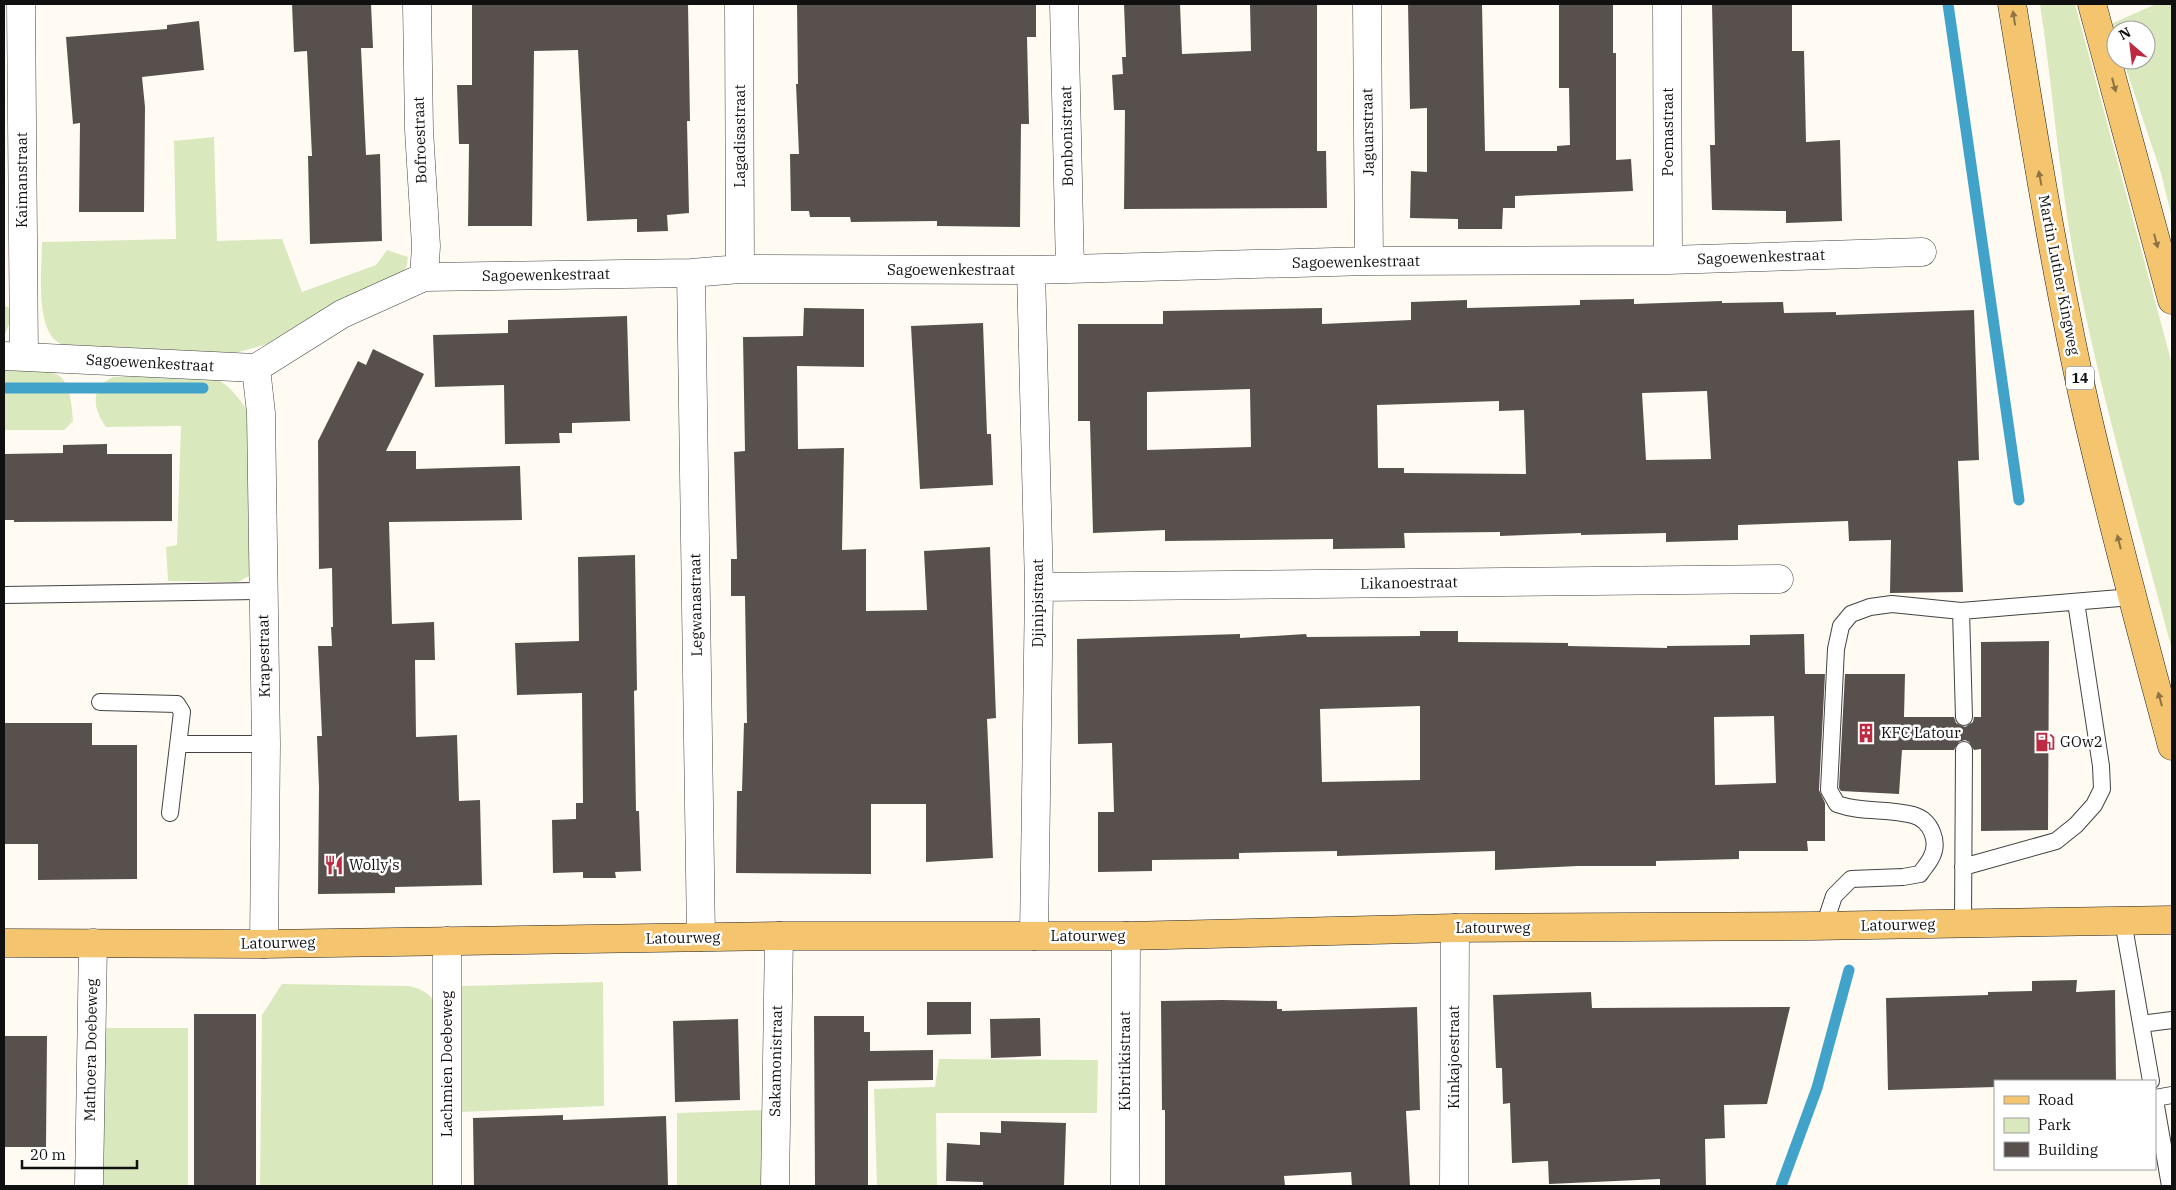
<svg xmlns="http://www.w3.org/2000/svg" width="2176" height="1190" font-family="'IBM Plex Serif',serif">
<rect width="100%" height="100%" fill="#fffbf3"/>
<path fill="#d9e9bd" d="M 2040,4 L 2075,4 L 2172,364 L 2172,650 C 2140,528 2104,408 2079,284 C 2060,192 2054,97 2040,4 Z
M 2156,4 L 2172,4 L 2172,218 L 2161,173 L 2123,60 L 2146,60 L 2146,30 L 2116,30 L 2116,39 L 2111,24 Z
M 214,137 L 217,241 L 282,239 L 302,292 L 376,265 L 387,250 L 408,257 L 407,265 L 401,277 L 271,343 L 235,353 L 76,347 C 72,346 65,346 61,344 C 34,332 42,267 42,242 L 176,239 L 174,141 Z
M 4,305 L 12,310 L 11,319 L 4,337 Z
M 4,369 C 53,370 70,363 73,421 L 64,430 L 4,430 Z
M 192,374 C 223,375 233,390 250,414 L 256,564 L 249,576 L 238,582 L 168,581 L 166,547 L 177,545 L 181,426 L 106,427 C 93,409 89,388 113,377 Z
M 603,982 L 604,1106 L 462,1112 L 462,986 Z
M 282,984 L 409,986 C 421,989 428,992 435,1002 L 439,1186 L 260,1186 L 262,1015 Z
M 104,1028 L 188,1028 L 188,1186 L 104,1186 Z
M 939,1059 L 1098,1060 L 1097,1113 L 936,1113 L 937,1186 L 877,1186 L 874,1089 L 935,1087 Z
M 764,1110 L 764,1186 L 677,1186 L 677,1113 Z"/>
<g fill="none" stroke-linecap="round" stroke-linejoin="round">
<path stroke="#42a3ca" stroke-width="11" d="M 1948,4 L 2019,500
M 4,388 L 203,388
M 1781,1186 L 1817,1088 L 1849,970"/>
</g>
<path fill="#58504c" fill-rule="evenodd" d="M 292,4 L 371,4 L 373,48 L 361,48 L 366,155 L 380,154 L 382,241 L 310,244 L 308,156 L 312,156 L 307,51 L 294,52 Z
M 472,4 L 688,4 L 690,121 L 687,121 L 689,213 L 667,215 L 668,231 L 637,232 L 637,219 L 587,221 L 578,50 L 534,51 L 532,226 L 468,226 L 469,144 L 459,144 L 457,85 L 472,85 Z
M 797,4 L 1036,4 L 1036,37 L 1027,37 L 1029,124 L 1021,124 L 1020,227 L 937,226 L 937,221 L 851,222 L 850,217 L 810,217 L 809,211 L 791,211 L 790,154 L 799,154 L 796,84 L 798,84 Z
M 1124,4 L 1180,4 L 1182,54 L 1251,51 L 1250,4 L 1317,4 L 1317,151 L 1326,151 L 1327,208 L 1124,209 L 1125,110 L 1114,110 L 1112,75 L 1123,74 L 1122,57 L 1126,57 Z
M 1408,4 L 1482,4 L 1485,151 L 1557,151 L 1557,146 L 1570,145 L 1569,88 L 1559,88 L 1559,4 L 1613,4 L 1613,53 L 1616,53 L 1616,160 L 1631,159 L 1633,191 L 1515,196 L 1515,208 L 1503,208 L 1502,229 L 1458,229 L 1458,219 L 1410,218 L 1411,171 L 1427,172 L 1427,108 L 1410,109 Z
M 1712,4 L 1792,4 L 1792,51 L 1804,51 L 1806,142 L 1840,140 L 1842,221 L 1786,223 L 1786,211 L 1712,210 L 1710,145 L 1715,145 Z
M 199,21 L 204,70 L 142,77 L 145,107 L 144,212 L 79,212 L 80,123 L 73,124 L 66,37 L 167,29 L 167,25 Z
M 1634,299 L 1634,304 L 1722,301 L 1722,303 L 1783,302 L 1784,313 L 1836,312 L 1836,315 L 1974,310 L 1979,460 L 1958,461 L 1963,592 L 1890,593 L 1891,540 L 1849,541 L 1848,521 L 1738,525 L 1738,540 L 1666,542 L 1666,533 L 1581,535 L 1581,533 L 1500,536 L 1500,532 L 1404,533 L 1405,548 L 1333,549 L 1333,539 L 1165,541 L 1165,530 L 1093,533 L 1090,421 L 1078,421 L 1078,324 L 1163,324 L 1163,311 L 1322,308 L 1322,324 L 1411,320 L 1411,302 L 1467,300 L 1467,308 L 1580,305 L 1580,300 ZM 1250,389 L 1251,447 L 1147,450 L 1147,392 ZM 1707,391 L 1711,459 L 1646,460 L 1642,393 ZM 1499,401 L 1499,411 L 1524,410 L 1526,474 L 1404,473 L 1404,468 L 1378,468 L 1377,405 Z
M 804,308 L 864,309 L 864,367 L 797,366 L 798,449 L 844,448 L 842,550 L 866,549 L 866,611 L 927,610 L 924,551 L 990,547 L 996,718 L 987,719 L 993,858 L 926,862 L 926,804 L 871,804 L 871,874 L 736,873 L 737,791 L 742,791 L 744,723 L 747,723 L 745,596 L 731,596 L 731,559 L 737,559 L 734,452 L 745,451 L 743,337 L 803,336 Z
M 627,316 L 630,421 L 572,423 L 572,433 L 559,433 L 560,443 L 505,444 L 504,385 L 435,387 L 433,335 L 508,333 L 508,320 Z
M 983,323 L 987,434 L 991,434 L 993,485 L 920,489 L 911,326 Z
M 373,349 L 424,374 L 386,451 L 416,451 L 416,469 L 520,466 L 522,520 L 389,522 L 392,624 L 434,622 L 435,660 L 415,660 L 416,737 L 457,735 L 459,801 L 480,800 L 482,885 L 395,887 L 395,893 L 318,894 L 319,788 L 317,736 L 322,736 L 318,646 L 332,646 L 331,627 L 333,627 L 332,568 L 319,569 L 318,441 L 358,361 L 366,365 Z
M 107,444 L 107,454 L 172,454 L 172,521 L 14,522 L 14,520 L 4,520 L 4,454 L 63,453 L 63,445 Z
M 635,555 L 637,690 L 634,691 L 636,811 L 639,811 L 641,871 L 615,872 L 616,878 L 583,878 L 583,872 L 553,873 L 552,820 L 576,819 L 576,803 L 583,803 L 582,693 L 517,695 L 515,643 L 579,641 L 578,557 Z
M 1420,631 L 1458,631 L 1458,642 L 1568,643 L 1568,646 L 1667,648 L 1667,646 L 1750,645 L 1750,635 L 1804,634 L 1805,674 L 1825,674 L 1819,790 L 1825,803 L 1825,841 L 1807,841 L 1808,851 L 1739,851 L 1739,859 L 1656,861 L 1656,866 L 1578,866 L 1495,870 L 1495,851 L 1337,856 L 1337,851 L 1239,853 L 1239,859 L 1152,860 L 1152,871 L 1098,872 L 1098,812 L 1114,812 L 1112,743 L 1078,744 L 1077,639 L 1240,634 L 1240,638 L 1306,634 L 1307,637 L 1420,636 ZM 1420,706 L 1420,780 L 1322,782 L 1320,709 ZM 1774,716 L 1776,783 L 1715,785 L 1714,717 Z
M 2049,641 L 2048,830 L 1981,831 L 1981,749 L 1974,750 L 1969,742 L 1965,740 L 1959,742 L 1954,750 L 1902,750 L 1899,794 L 1841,791 L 1839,788 L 1845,674 L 1905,674 L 1904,717 L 1954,717 L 1956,723 L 1965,727 L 1973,722 L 1974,717 L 1981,717 L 1981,642 Z
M 4,723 L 92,723 L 92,745 L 137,745 L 137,879 L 38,880 L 38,844 L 4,844 Z
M 2077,980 L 2076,992 L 2115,990 L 2116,1081 L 1995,1081 L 1995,1087 L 1888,1090 L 1886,998 L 1988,995 L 1988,992 L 2032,991 L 2032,981 Z
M 1591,992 L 1592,1008 L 1790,1007 L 1767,1104 L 1724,1105 L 1725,1138 L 1705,1139 L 1706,1186 L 1660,1186 L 1660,1179 L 1549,1184 L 1548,1161 L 1512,1163 L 1510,1103 L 1503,1104 L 1502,1068 L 1496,1068 L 1493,995 Z
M 1222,1000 L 1277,1001 L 1277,1009 L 1282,1009 L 1282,1011 L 1417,1007 L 1420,1110 L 1406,1111 L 1410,1186 L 1352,1186 L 1351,1172 L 1284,1176 L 1285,1186 L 1165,1186 L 1165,1110 L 1162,1110 L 1161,1001 Z
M 927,1002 L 971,1002 L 971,1034 L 927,1035 Z
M 194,1014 L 256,1014 L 256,1186 L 194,1186 Z
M 814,1016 L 864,1016 L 864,1032 L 870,1032 L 870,1051 L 933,1050 L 933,1080 L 868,1081 L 868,1186 L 815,1186 Z
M 1040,1018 L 1041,1056 L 991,1058 L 990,1019 Z
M 738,1019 L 740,1100 L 675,1102 L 673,1021 Z
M 4,1036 L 47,1036 L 46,1147 L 4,1147 Z
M 563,1115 L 563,1120 L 666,1116 L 668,1185 L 474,1186 L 473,1118 Z
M 1001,1121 L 1066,1123 L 1064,1186 L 983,1186 L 983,1182 L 946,1181 L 947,1143 L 980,1145 L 980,1132 L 1001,1133 Z"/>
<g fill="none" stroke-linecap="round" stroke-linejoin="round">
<defs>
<path id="service" d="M 4,595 L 263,591
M 1961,611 L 1964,717
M 100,702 L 177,704 L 182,712 L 170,813
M 179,744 L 266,744
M 1963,867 L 2056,841 L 2076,825 L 2094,805 L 2102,789 L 2101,766 L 2076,602
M 2123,921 L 2151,1081
M 1963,924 L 1964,750
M 1824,926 L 1834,896 L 1851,879 L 1903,877 L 1920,874 C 1923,869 1928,864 1931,858 C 1940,842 1931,820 1913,815 C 1888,808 1862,813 1837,804 L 1829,790 L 1836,649 L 1841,626 L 1851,614 L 1870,607 L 1892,604 L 1961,611 L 2132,597
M 2141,1024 L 2172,1020
M 2155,1098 L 2172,1095
M 2155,1100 L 2170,1186"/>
<path id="minor" d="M 21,4 L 24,357
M 417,4 L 419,130 L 426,246 L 424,277
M 739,4 L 740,269
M 1064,4 L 1070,269
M 1367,4 L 1369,261
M 1667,4 L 1668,260
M 1031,270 L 1039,587 L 1034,936
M 691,273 L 701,937
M 4,356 L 256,368 L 342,314 L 424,277 L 691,273 L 740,269 L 1031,270 L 1369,261 L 1668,260 L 1922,252
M 256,368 L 261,413 L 266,744 L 264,944
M 1039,587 L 1779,579
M 89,1186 L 93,943
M 447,1186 L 447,941
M 775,1186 L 779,936
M 1125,1186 L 1126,936
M 1454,1186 L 1455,928"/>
<path id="primary" d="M 2012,4 C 2034,139 2056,276 2086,410 C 2112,523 2142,635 2172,746
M 2092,4 L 2172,300
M 4,943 L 264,944 L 779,936 L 1126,936 L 1455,928 L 1813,926 L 2172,920"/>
</defs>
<use href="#service" stroke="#434343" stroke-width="18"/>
<use href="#minor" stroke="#434343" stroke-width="29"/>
<use href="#primary" stroke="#212121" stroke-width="29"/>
<use href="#service" stroke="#fff" stroke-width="16"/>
<use href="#minor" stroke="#fff" stroke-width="28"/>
<use href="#primary" stroke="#f4c46e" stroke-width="28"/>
</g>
<defs><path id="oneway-solid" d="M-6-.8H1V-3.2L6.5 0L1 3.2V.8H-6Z" transform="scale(1.25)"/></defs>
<g fill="#8d7344">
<use href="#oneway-solid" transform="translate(2014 18) rotate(-99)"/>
<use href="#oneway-solid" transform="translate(2114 85) rotate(75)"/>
<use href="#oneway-solid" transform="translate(2040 178) rotate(-101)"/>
<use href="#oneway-solid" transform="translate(2156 241) rotate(75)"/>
<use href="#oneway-solid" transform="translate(2119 542) rotate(-104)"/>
<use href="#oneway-solid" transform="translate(2160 699) rotate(-105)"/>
</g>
<defs>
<symbol id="building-bare" viewBox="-9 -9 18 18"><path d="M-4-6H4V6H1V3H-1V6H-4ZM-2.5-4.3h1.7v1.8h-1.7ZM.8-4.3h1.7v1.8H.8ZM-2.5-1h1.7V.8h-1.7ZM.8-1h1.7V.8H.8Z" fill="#bd2b42" stroke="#fff" stroke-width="2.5" paint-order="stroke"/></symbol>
<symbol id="fuel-bare" viewBox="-9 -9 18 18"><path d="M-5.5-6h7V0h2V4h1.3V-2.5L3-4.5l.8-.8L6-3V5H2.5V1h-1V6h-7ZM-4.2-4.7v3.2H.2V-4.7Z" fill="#bd2b42" stroke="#fff" stroke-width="2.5" paint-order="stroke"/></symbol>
<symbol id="restaurant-bare" viewBox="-9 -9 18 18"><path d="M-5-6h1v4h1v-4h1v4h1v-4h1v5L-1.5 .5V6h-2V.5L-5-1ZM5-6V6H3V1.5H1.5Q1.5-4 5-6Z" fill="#bd2b42" stroke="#fff" stroke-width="2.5" paint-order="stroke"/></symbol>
</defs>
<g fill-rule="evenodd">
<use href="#building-bare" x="1852" y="719" width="28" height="28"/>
<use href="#fuel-bare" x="2031" y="728" width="28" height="28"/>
<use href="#restaurant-bare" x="320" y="851" width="28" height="28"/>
</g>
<g text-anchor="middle" stroke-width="5" stroke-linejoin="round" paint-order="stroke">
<rect fill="#fff" stroke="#585858" stroke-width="1" x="2066" y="366.5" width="28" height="23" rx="4"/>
<g font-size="14" font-weight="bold" fill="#101010">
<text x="2080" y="383">14</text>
</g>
<g font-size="15" fill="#101010" stroke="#fff">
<text transform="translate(1368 132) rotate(-91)" y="5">Jaguarstraat</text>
<text transform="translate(1668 132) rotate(-90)" y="5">Poemastraat</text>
<text transform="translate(740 136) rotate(-90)" y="5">Lagadisastraat</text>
<text transform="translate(1067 136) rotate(-91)" y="5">Bonbonistraat</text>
<text transform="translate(420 140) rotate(-92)" y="5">Bofroestraat</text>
<text transform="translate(22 180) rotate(-90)" y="5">Kaimanstraat</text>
<text transform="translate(1761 257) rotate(-2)" y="5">Sagoewenkestraat</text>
<text transform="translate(1356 262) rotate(-1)" y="5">Sagoewenkestraat</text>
<text x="951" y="275">Sagoewenkestraat</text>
<text transform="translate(546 275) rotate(-1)" y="5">Sagoewenkestraat</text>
<text transform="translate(2059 275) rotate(79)" y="5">Martin Luther Kingweg</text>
<text transform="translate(150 363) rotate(3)" y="5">Sagoewenkestraat</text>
<text transform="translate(1409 583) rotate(-1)" y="5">Likanoestraat</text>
<text transform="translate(1038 603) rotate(-90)" y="5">Djinipistraat</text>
<text transform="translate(696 605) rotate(-91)" y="5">Legwanastraat</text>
<text transform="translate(264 656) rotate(-91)" y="5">Krapestraat</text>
<text transform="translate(1898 925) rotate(-1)" y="5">Latourweg</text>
<text x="1493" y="933">Latourweg</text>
<text x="1088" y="941">Latourweg</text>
<text transform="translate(683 938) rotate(-1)" y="5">Latourweg</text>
<text transform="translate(278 943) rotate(-1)" y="5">Latourweg</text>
<text transform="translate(91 1050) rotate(-89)" y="5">Mathoera Doebeweg</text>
<text transform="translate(1454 1057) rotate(-90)" y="5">Kinkajoestraat</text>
<text transform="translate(776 1061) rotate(-89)" y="5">Sakamonistraat</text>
<text transform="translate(1125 1061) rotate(-90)" y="5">Kibritikistraat</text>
<text transform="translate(447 1064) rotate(-90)" y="5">Lachmien Doebeweg</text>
</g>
<g font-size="15" fill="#101010" stroke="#fff" text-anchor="start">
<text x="1881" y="738">KFC Latour</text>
<text x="2060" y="747">GOw2</text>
<text x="349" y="870">Wolly's</text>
</g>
</g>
<rect width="2176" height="1190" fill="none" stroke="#101010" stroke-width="10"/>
<rect x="1994" y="1080" width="162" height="90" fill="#ffffff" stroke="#9f9f9f"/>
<rect x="2004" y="1096" width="25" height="8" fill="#f4c46e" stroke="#9f9f9f"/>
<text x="2038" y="1105" font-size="15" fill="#101010">Road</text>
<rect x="2004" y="1118" width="25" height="15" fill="#d9e9bd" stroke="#9f9f9f"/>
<text x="2038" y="1130" font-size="15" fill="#101010">Park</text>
<rect x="2004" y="1142" width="25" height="15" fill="#58504c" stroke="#9f9f9f"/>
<text x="2038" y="1155" font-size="15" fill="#101010">Building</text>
<g transform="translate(2131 45) rotate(332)"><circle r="24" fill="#ffffff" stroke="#9f9f9f"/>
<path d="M0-4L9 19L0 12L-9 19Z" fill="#bd2b42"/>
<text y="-8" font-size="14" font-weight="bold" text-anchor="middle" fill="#101010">N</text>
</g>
<path d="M22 1160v8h115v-8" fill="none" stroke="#101010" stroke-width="2.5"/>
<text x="30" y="1160" font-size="15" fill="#101010" stroke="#ffffff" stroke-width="4" paint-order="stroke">20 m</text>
</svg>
